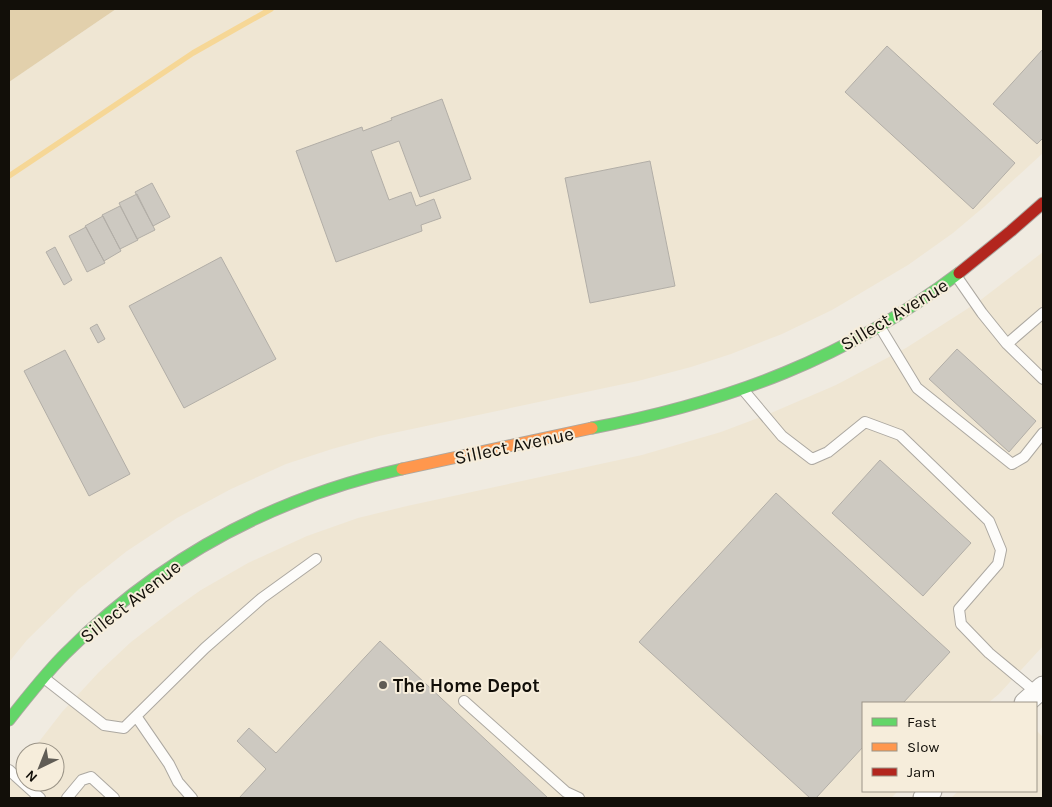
<svg xmlns="http://www.w3.org/2000/svg" width="1052" height="807" font-family="Karla,sans-serif">
<rect width="100%" height="100%" fill="#f0ebe1"/>
<path fill="#efe6d3" d="M 116,9 L 1043,9 L 1043,153 L 985,206 L 953,233 L 908,265 L 832,310 L 782,334 L 731,354 L 691,367 L 638,381 L 379,436 L 332,449 L 286,464 L 231,489 L 177,518 L 127,551 L 79,589 L 27,640 L 9,662 L 9,82 Z
M 1043,252 L 1043,646 L 999,694 L 988,703 L 863,703 L 863,791 L 898,791 L 891,798 L 9,798 L 9,784 L 25,760 L 25,782 L 55,782 L 55,752 L 31,752 L 62,712 L 99,672 L 131,642 L 174,609 L 201,590 L 248,563 L 307,536 L 358,518 L 407,506 L 642,455 L 721,432 L 771,413 L 836,385 L 906,348 L 978,302 Z
M 1036,730 L 1043,737 L 1043,798 L 951,798 L 958,791 L 1036,791 Z"/>
<path fill="#e2d0ac" d="M 9,9 L 116,9 L 9,82 Z"/>
<g fill="none" stroke-linecap="round" stroke-linejoin="round">
<path stroke="#f6d796" stroke-width="5.5" d="M 9,176 L 193,53 L 271,9"/>
</g>
<path fill="#cdc9c1" stroke="#b2aea7" d="M 887,46 L 1015,163 L 973,209 L 845,92 Z
M 1043,49 L 1043,138 L 1037,144 L 993,104 Z
M 442,99 L 471,179 L 420,197 L 399,141 L 371,151 L 389,200 L 411,192 L 416,206 L 434,199 L 441,218 L 421,225 L 422,231 L 336,262 L 296,151 L 362,127 L 363,131 L 392,120 L 391,118 Z
M 650,161 L 675,286 L 590,303 L 565,178 Z
M 152,183 L 170,217 L 153,226 L 135,192 Z
M 137,194 L 155,230 L 137,239 L 119,203 Z
M 120,206 L 138,240 L 120,249 L 102,215 Z
M 103,216 L 121,251 L 104,261 L 85,226 Z
M 86,227 L 105,263 L 87,272 L 69,236 Z
M 55,247 L 72,280 L 64,285 L 46,252 Z
M 221,257 L 276,359 L 184,408 L 129,306 Z
M 97,324 L 105,339 L 98,343 L 90,328 Z
M 957,349 L 1036,421 L 1009,452 L 929,379 Z
M 65,350 L 130,474 L 89,496 L 24,371 Z
M 880,460 L 971,543 L 923,596 L 832,513 Z
M 776,493 L 950,652 L 903,703 L 863,703 L 863,747 L 816,798 L 810,798 L 639,642 Z
M 380,641 L 548,798 L 239,798 L 266,769 L 237,741 L 249,728 L 276,753 Z"/>
<g fill="none" stroke-linecap="round" stroke-linejoin="round">
<defs>
<path id="lane" d="M 957,277 L 982,313 L 1007,344 L 1043,379
M 880,327 L 917,388 L 1012,464 L 1024,457 L 1043,433
M 1007,344 L 1043,313
M 745,392 L 782,436 L 812,459 L 828,452 L 865,422 L 900,435 L 989,521 L 1001,550 L 998,564 L 959,609 L 961,624 L 989,653 L 1037,693
M 44,678 L 104,725 L 124,728 L 205,648 L 262,598 L 316,559
M 464,701 L 566,792 L 579,798
M 136,716 L 169,764 L 178,782 L 192,798
M 9,770 L 40,798
M 67,798 L 82,780 L 91,777 L 114,798"/>
<path id="street" d="M 1025,703 L 1043,687
M 924,798 L 931,791"/>
<path id="fast" d="M 592,428 C 729,402 847,358 959,273
M 9,720 C 27,697 45,674 65,654 C 159,559 272,498 402,469"/>
<path id="slow" d="M 402,469 L 592,428"/>
<path id="jam" d="M 959,273 L 1011,231 L 1043,203"/>
</defs>
<use href="#lane" stroke="#aca8a1" stroke-width="12"/>
<use href="#street" stroke="#aca8a1" stroke-width="23"/>
<use href="#fast" stroke="#aca8a1" stroke-width="13"/>
<use href="#slow" stroke="#aca8a1" stroke-width="13"/>
<use href="#jam" stroke="#aca8a1" stroke-width="13"/>
<use href="#lane" stroke="#fdfcfa" stroke-width="10"/>
<use href="#street" stroke="#fdfcfa" stroke-width="21"/>
<use href="#fast" stroke="#63d668" stroke-width="11"/>
<use href="#slow" stroke="#ff974d" stroke-width="11"/>
<use href="#jam" stroke="#b3261e" stroke-width="11"/>
</g>
<circle fill="#605c55" stroke="#f6eddb" stroke-width="2" cx="383" cy="685" r="5"/>
<g text-anchor="middle" stroke-width="4" stroke-linejoin="round" paint-order="stroke">
<g font-size="19" fill="#120f09" stroke="#f6eddb">
<text transform="translate(894 314) rotate(-31)" y="7">Sillect Avenue</text>
<text transform="translate(514 445) rotate(-12)" y="7">Sillect Avenue</text>
<text transform="translate(130 601) rotate(-38)" y="7">Sillect Avenue</text>
</g>
<g font-size="19" font-weight="bold" fill="#120f09" stroke="#f6eddb" text-anchor="start">
<text x="393" y="692">The Home Depot</text>
</g>
</g>
<rect width="1052" height="807" fill="none" stroke="#120f09" stroke-width="20"/>
<rect x="862" y="702" width="175" height="90" fill="#f6eddb" stroke="#9b9487"/>
<rect x="872" y="718" width="25" height="8" fill="#63d668" stroke="#9b9487"/>
<text x="907" y="727" font-size="15" fill="#120f09">Fast</text>
<rect x="872" y="743" width="25" height="8" fill="#ff974d" stroke="#9b9487"/>
<text x="907" y="752" font-size="15" fill="#120f09">Slow</text>
<rect x="872" y="768" width="25" height="8" fill="#b3261e" stroke="#9b9487"/>
<text x="907" y="777" font-size="15" fill="#120f09">Jam</text>
<g transform="translate(40 767) rotate(223)"><circle r="24" fill="#f6eddb" stroke="#9b9487"/>
<path d="M0-4L9 19L0 12L-9 19Z" fill="#605c55"/>
<text y="-8" font-size="14" font-weight="bold" text-anchor="middle" fill="#120f09">N</text>
</g>
</svg>
